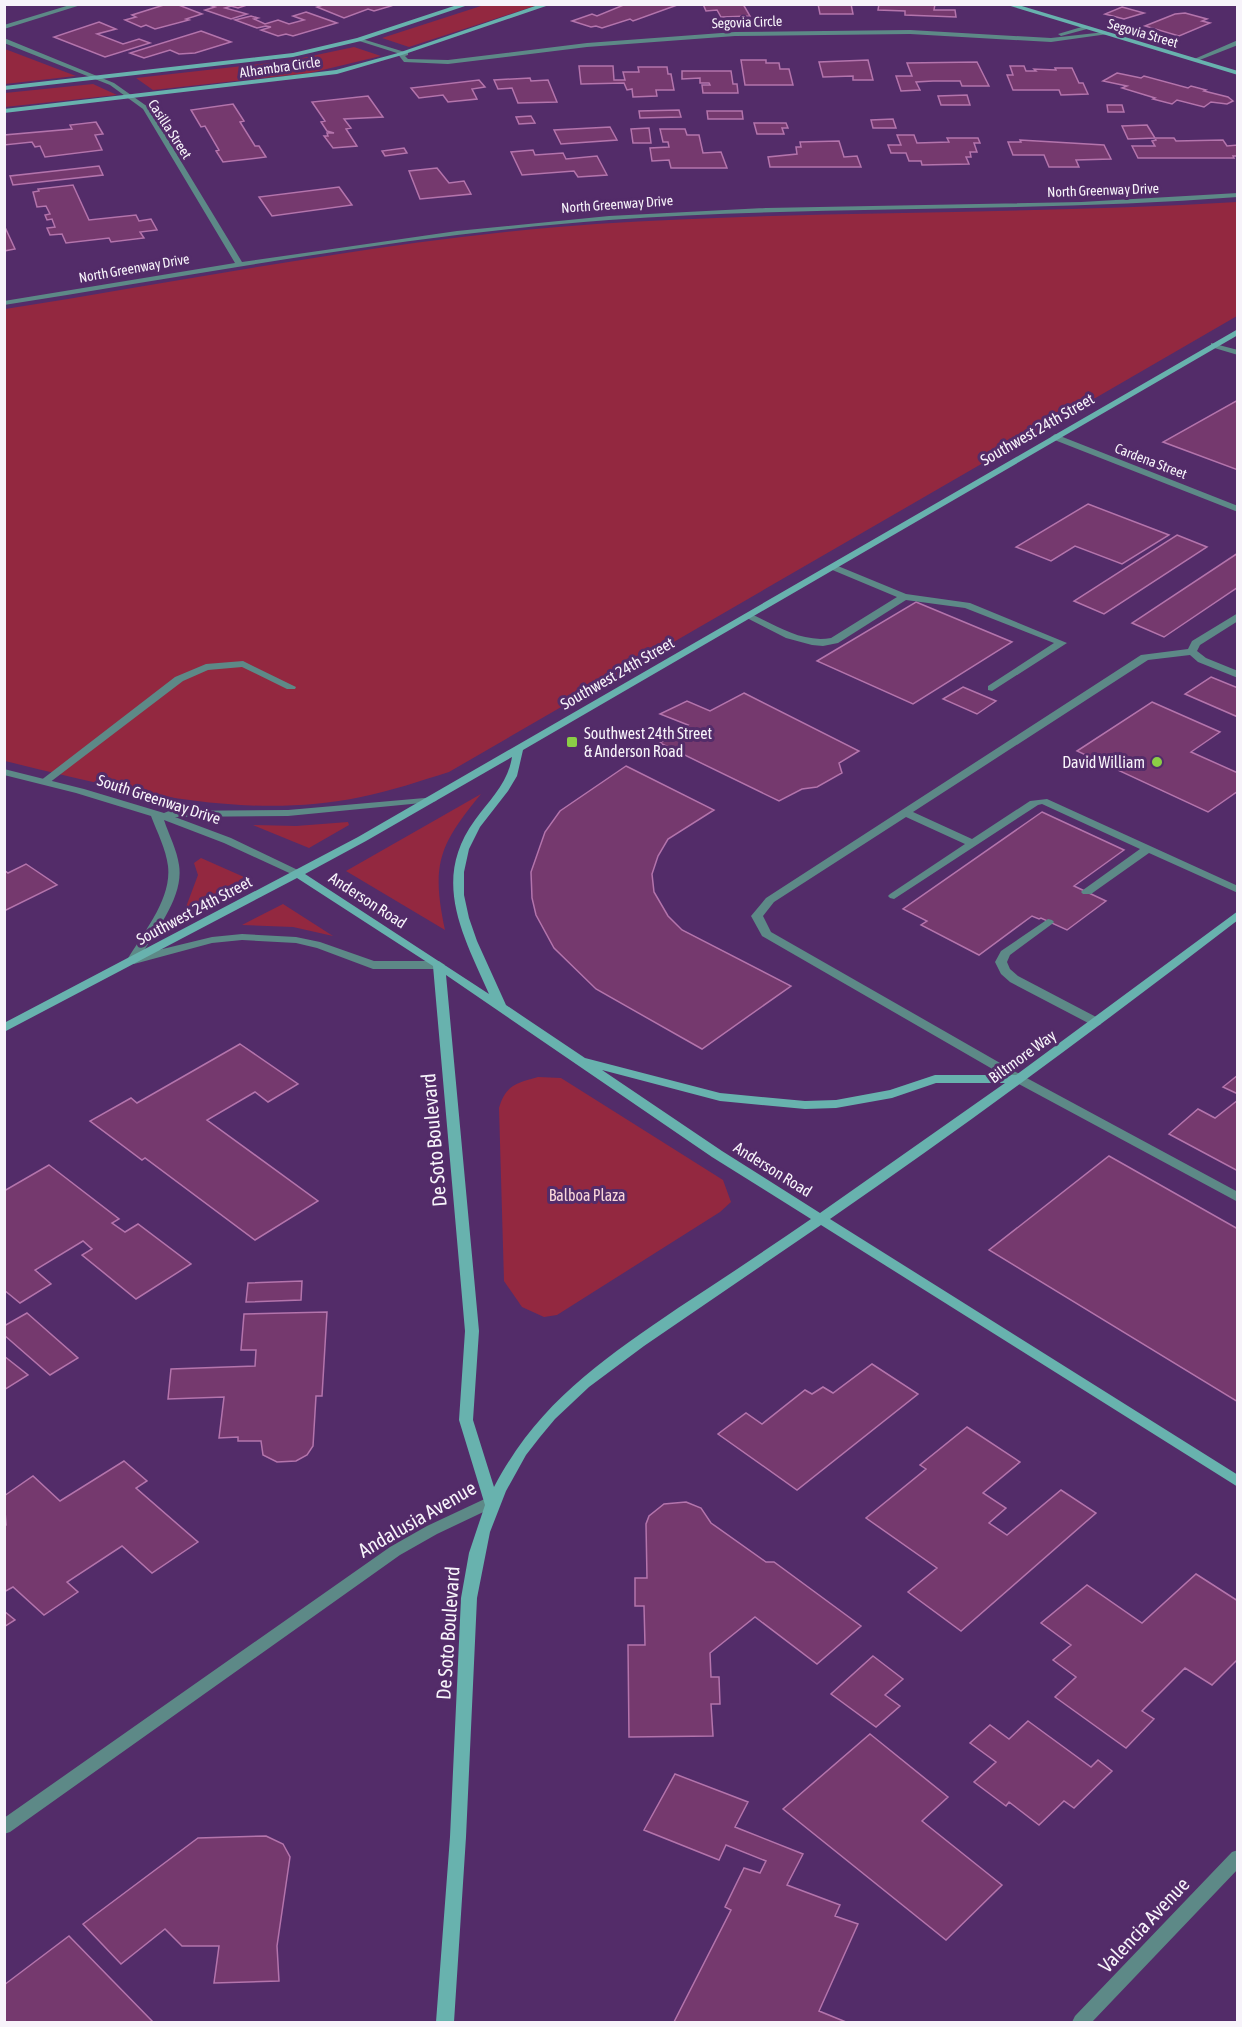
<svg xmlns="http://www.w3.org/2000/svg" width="1242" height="2027" font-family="'Asap Condensed',sans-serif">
<rect width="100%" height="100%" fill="#532c69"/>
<path fill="#932840" d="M 484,5 L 538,5 L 409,47 L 382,38 Z
M 354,47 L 381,56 L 310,73 L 153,90 L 136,78 L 288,61 Z
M 4,49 L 5,49 L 76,76 L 5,84 Z
M 93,84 L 117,95 L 5,107 L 5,93 Z
M 1237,202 L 1237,316 L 449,772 C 420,781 391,791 361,797 C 241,822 121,789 5,761 L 5,309 C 202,278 397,238 596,224 C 810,210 1024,215 1237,202 Z
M 481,794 C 439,845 431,864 445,930 L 346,871 Z
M 348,822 L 349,825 L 309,848 L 253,825 L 296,826 Z
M 201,858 L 244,877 L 248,879 L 195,908 L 186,907 L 198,875 L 194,863 Z
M 283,904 L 333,936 L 293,927 L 242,925 Z
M 538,1077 L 561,1078 L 723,1180 L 731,1202 L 720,1212 L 557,1315 L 544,1317 L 522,1307 L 504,1281 L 499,1108 C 506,1085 516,1083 538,1077 Z"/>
<path fill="#75396e" stroke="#b474ac" stroke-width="1.5" d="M 167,4 L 176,4 L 202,14 L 186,19 L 189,20 L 155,29 L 146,25 L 141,27 L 125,20 L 136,17 L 132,15 Z
M 206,4 L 250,4 L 238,8 L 231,6 L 225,8 L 247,14 L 231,19 L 205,10 L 215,7 Z
M 326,4 L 388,4 L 391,6 L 374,11 L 368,9 L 344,18 L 317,7 Z
M 626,4 L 680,4 L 633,21 L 630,19 L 602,28 L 596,26 L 591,27 L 572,21 L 592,14 L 597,16 Z
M 703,4 L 743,4 L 750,16 L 721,17 L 717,10 L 706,11 Z
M 818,4 L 851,4 L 853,14 L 820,14 Z
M 879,4 L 935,4 L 934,10 L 955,10 L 956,17 L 905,15 L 905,11 L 878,10 Z
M 1122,7 L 1144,13 L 1124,19 L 1105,14 Z
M 306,12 L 337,23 L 293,36 L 286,34 L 278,36 L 261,30 L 271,27 L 266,26 L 257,28 L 235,20 L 251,16 L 258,18 L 254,19 L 265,24 L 278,20 L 289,24 L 304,20 L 293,16 Z
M 1185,13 L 1207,19 L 1202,21 L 1210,23 L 1179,36 L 1145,26 L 1175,14 Z
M 99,22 L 116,29 L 97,34 L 123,44 L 139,39 L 150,43 L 105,57 L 54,37 Z
M 201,31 L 231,42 L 195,53 L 179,54 L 170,50 L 144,58 L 130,53 Z
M 741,60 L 766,60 L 766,63 L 779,63 L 780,69 L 789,69 L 793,85 L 745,85 Z
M 868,60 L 873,80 L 853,80 L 853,76 L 823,77 L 819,62 Z
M 977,62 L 989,86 L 962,86 L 960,81 L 933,81 L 916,82 L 920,90 L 901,91 L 896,76 L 912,76 L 907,63 Z
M 579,66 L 613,66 L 614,80 L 625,80 L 623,72 L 639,72 L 638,67 L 667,67 L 668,74 L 671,74 L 674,90 L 656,90 L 657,96 L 633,97 L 632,89 L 627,90 L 624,83 L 581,84 Z
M 1010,66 L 1024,66 L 1026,71 L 1036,71 L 1034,69 L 1056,70 L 1055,68 L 1072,68 L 1079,83 L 1083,83 L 1088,94 L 1061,95 L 1059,90 L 1013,90 L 1007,75 L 1013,75 Z
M 682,71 L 731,71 L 733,84 L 737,84 L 738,93 L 703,93 L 702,85 L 710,85 L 709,83 L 700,83 L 700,78 L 682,79 Z
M 1117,73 L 1141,78 L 1144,76 L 1188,88 L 1191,86 L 1206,90 L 1204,91 L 1228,97 L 1233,101 L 1227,104 L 1211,102 L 1204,107 L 1177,100 L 1172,104 L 1153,99 L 1155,98 L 1122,88 L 1127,86 L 1103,81 Z
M 530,78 L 531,81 L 548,80 L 557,102 L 518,103 L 512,88 L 498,89 L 494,80 Z
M 479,80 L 485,87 L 472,89 L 477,99 L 448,102 L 443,95 L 419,98 L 411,88 Z
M 967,95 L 970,105 L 941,105 L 938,96 Z
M 368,96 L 383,117 L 344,119 L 351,128 L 346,129 L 357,146 L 333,148 L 324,136 L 328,136 L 327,133 L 334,133 L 327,131 L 321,122 L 325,121 L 312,102 Z
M 233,104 L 244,121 L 240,122 L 255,146 L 259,146 L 266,157 L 223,162 L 216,151 L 219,150 L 205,126 L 201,127 L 191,110 Z
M 1107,105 L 1122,105 L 1124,112 L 1108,112 Z
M 679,110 L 681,117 L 640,118 L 639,111 Z
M 707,111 L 742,111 L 743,119 L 708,119 Z
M 531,116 L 535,123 L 519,124 L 516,117 Z
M 893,119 L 896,128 L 873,128 L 871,120 Z
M 96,122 L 103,134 L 95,135 L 102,150 L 45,157 L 40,146 L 35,147 L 32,142 L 4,145 L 4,135 L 72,129 L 70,125 Z
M 754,123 L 786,123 L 788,128 L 782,128 L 784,134 L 757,134 Z
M 1147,125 L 1155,138 L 1128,139 L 1122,126 Z
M 610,127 L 617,140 L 561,144 L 554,130 Z
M 649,128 L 651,143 L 633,143 L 631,129 Z
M 660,129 L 685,129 L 687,135 L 699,135 L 703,153 L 721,152 L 727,168 L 671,168 L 669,160 L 652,161 L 650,148 L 669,147 L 668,142 L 663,142 Z
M 897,135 L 914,135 L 917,143 L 949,142 L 947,138 L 978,138 L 980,143 L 974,143 L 977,152 L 970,152 L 971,157 L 966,157 L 969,164 L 922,165 L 921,161 L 909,161 L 906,153 L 891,153 L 888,145 L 901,145 Z
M 1155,138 L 1174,138 L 1176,141 L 1223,140 L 1227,146 L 1238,145 L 1238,156 L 1233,156 L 1234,158 L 1138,158 L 1132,146 L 1155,146 L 1152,141 L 1156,140 Z
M 1020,140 L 1104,145 L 1111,159 L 1076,160 L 1079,167 L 1049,167 L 1044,155 L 1013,155 L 1008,142 L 1021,142 Z
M 839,141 L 844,157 L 857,156 L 861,167 L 770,167 L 768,157 L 797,154 L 796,147 L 801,147 L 800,142 Z
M 404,148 L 407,153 L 385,156 L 382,151 Z
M 533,150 L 535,155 L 563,153 L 566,159 L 597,156 L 607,175 L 578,177 L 574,171 L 522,175 L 511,152 Z
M 99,166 L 103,175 L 13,185 L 10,176 Z
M 437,168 L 449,183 L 464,181 L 471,194 L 420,199 L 409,171 Z
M 73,185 L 89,220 L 136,215 L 139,221 L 151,219 L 157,230 L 140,232 L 144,238 L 111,242 L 109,238 L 66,243 L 62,234 L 50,235 L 47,228 L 55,227 L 52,219 L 47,220 L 45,215 L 50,214 L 46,206 L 37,207 L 33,192 L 39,191 L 38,189 Z
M 339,187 L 352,205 L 272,216 L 259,197 Z
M 4,225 L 15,249 L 4,251 Z
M 1238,400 L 1238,470 L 1163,442 Z
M 1088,504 L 1169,535 L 1122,564 L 1075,546 L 1051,561 L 1016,547 Z
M 1177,535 L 1207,547 L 1104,614 L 1074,601 Z
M 1238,553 L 1238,587 L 1164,637 L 1132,623 Z
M 916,602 L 1012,642 L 913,704 L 817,661 Z
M 1211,677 L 1238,688 L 1238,717 L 1185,694 Z
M 963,687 L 996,701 L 977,714 L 943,699 Z
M 744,693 L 859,751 L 839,763 L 842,773 L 817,787 L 802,789 L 779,801 L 660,743 L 688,725 L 660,714 L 687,701 L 710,711 Z
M 1152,702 L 1220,732 L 1191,752 L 1238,773 L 1238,791 L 1208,812 L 1077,751 Z
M 626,766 L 714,810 L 668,839 L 658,856 L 652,874 L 654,892 L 668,916 L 682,930 L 791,986 L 702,1049 L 596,989 L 554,948 L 536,915 L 532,898 L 531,872 L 545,832 L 560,811 Z
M 1042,812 L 1124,850 L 1074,886 L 1106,901 L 1067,930 L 1041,918 L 1039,919 L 1032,916 L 979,955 L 921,925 L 927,921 L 903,909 Z
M 26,864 L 57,885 L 4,911 L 4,870 L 8,873 Z
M 240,1044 L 298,1084 L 268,1102 L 255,1092 L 207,1120 L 318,1201 L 255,1240 L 145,1158 L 142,1160 L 90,1121 L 131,1098 L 137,1103 Z
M 1238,1075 L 1238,1094 L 1223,1087 Z
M 1238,1100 L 1238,1171 L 1169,1134 L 1198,1109 L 1215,1118 Z
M 1109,1156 L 1238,1229 L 1238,1402 L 989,1250 Z
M 49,1165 L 119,1219 L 112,1223 L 125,1232 L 138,1224 L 191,1264 L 136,1299 L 82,1255 L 92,1249 L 83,1241 L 35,1270 L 51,1284 L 20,1303 L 4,1290 L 4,1191 Z
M 302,1281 L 301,1300 L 246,1302 L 248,1283 Z
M 327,1312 L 322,1396 L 316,1396 L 313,1446 L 307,1455 L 296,1461 L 277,1462 L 263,1455 L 261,1441 L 238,1441 L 238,1437 L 219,1438 L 224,1397 L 168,1399 L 171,1369 L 255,1366 L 256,1350 L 241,1350 L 244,1314 Z
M 27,1313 L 78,1358 L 50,1375 L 4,1335 L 4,1326 Z
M 4,1356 L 28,1375 L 4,1390 Z
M 872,1364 L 918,1394 L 797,1490 L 718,1434 L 746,1413 L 762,1424 L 805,1390 L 812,1394 L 823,1387 L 833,1393 Z
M 967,1427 L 1020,1462 L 983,1493 L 1006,1508 L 989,1523 L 1007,1535 L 1061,1490 L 1096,1513 L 961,1631 L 908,1592 L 937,1568 L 866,1518 L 926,1469 L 920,1465 Z
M 124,1461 L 147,1481 L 136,1488 L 198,1542 L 152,1573 L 122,1546 L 67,1582 L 78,1592 L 44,1615 L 13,1587 L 4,1592 L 4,1526 L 6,1525 L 4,1496 L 33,1476 L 60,1501 Z
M 686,1502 L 701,1508 L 711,1523 L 766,1562 L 774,1562 L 861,1626 L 817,1664 L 755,1617 L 710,1653 L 711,1677 L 719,1677 L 720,1704 L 711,1704 L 713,1736 L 629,1737 L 628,1645 L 645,1645 L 644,1606 L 635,1606 L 635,1578 L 647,1578 L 646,1524 L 649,1516 L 664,1504 Z
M 1196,1574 L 1238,1601 L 1238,1659 L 1212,1685 L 1185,1668 L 1142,1711 L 1154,1719 L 1126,1748 L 1055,1697 L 1076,1677 L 1053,1660 L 1071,1645 L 1041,1623 L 1087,1585 L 1142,1623 Z
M 4,1611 L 15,1620 L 4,1627 Z
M 873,1656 L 903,1679 L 885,1695 L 900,1706 L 876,1727 L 831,1694 Z
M 1028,1721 L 1091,1767 L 1098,1760 L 1112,1771 L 1074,1808 L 1064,1801 L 1039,1825 L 1009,1802 L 1006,1806 L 974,1782 L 996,1762 L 970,1743 L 990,1725 L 1009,1739 Z
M 870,1734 L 948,1797 L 922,1821 L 1002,1885 L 946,1940 L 783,1809 Z
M 675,1774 L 748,1802 L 735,1827 L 803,1854 L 787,1885 L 840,1905 L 835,1916 L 858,1924 L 819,2011 L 846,2022 L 674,2022 L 731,1910 L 725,1907 L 744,1868 L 760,1873 L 766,1861 L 726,1845 L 719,1860 L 644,1830 Z
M 266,1836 L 283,1844 L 290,1857 L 277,1946 L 279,1981 L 214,1983 L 219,1946 L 182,1946 L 165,1929 L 121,1964 L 83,1924 L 198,1838 Z
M 69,1936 L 153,2022 L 4,2022 L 4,1985 Z"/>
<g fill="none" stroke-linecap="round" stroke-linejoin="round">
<path fill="#5d8987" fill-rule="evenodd" d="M 1211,343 L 1238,350 L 1238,355 L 1211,347 Z
M 833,564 L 906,594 L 970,603 L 1067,643 L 992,691 L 988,690 L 988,686 L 1054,643 L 965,608 L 906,600 L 838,643 L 823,646 L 812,645 L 786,638 L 743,616 L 745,614 L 751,614 C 777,626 802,643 831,638 L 897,597 L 830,569 L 828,567 Z
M 1238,613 L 1238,621 L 1200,645 L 1197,651 L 1206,658 L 1238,671 L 1238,678 L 1198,662 L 1190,655 L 1148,660 L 913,812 L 972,839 L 1030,801 L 1047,799 L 1238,886 L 1238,893 L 1149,853 L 1091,894 L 1083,894 L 1081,892 L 1083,890 L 1140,849 L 1042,804 L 1038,805 L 894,899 L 890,898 L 888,896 L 890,894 L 965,844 L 906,817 L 774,902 L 763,916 L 771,932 L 1023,1076 L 1238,1192 L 1238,1202 L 1015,1082 L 762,936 L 751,916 L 766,898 L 1141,655 L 1188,649 L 1192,641 Z
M 243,661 L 296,687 L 295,689 L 287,689 L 242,667 L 208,670 L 183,681 L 49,783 L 41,783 L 40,781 L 175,677 L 206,664 Z
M 1048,919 L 1052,920 L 1054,922 L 1052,924 L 1010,955 L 1007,962 L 1010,969 L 1018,976 L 1100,1019 L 1102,1022 L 1100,1025 L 1092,1025 L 1010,982 L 1001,974 L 995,962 L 1001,951 Z"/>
<path fill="#5d8987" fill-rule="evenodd" d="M 73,4 L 84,4 L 4,29 L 4,25 Z
M 1085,26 L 1087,27 L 1087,29 L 1061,36 L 1058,34 Z
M 910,30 L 1051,38 L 1105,32 L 1108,34 L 1051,42 L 910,34 L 735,36 L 587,47 L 448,64 L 404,62 L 397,53 L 356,40 L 359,38 L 408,53 L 408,55 L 405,56 L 408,59 L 448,60 L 587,43 L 735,32 Z
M 4,38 L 114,83 L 148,107 L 242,262 L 457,231 L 609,216 L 766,208 L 1081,202 L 1238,193 L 1238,197 C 1028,213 818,205 609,220 C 406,235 205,273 4,305 L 4,301 L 235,263 L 143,109 L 110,85 L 4,43 Z
M 1238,40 L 1238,45 L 1197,61 L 1192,60 Z
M 1055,434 L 1238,506 L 1238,512 L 1052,439 L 1051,437 Z
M 4,769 L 84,789 L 164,813 L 169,811 L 288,810 L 436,797 L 437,799 L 436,801 L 432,802 L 288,816 L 175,817 L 231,838 L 302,872 L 304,874 L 302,876 L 298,877 L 224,843 L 164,820 C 169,835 177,850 179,865 C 184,896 157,929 142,954 L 212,937 L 242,934 L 296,937 L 320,942 L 374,961 L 439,961 L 445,965 L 439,969 L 373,969 L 317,948 L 296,943 L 242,940 L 212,943 L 134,964 L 129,962 L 127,960 C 143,933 172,899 168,866 C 166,849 157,832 151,816 L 76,793 L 4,775 Z
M 491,1496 L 496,1498 L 498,1502 L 496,1506 L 437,1534 L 400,1555 L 10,1832 L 4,1834 L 4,1818 L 390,1547 L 427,1526 Z
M 1238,1850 L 1238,1869 L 1092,2022 L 1072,2022 L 1075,2016 L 1232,1852 Z"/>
<path fill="#68b2ae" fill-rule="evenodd" d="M 460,4 L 471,4 L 361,41 L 293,57 L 4,90 L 4,86 L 293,53 L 357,38 Z
M 541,4 L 552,4 L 402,55 L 337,74 L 4,113 L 4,109 L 336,70 L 398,53 Z
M 1004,4 L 1015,4 L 1238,71 L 1238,75 Z
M 1238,329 L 1238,335 L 523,750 L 517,776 L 508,791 L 480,827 L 469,849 L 464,872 L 464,895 L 469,918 L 477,941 L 506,1005 L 585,1058 L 720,1093 L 805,1101 L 836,1100 L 890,1090 L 935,1075 L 1016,1075 L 1238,911 L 1238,920 C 1104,1023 969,1123 830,1219 L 1238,1475 L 1238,1487 L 821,1225 L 644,1346 L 589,1387 L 555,1419 L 540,1437 L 526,1455 L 506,1491 L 490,1532 L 477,1598 L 466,1837 L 454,2022 L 436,2022 L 450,1837 L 461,1598 L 469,1553 L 485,1505 L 459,1420 L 465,1331 L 433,966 L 297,878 L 4,1032 L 4,1023 L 358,837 ZM 512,757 C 508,783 490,799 475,820 C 431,880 463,935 489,994 L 305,874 L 366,841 ZM 446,975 L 712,1157 L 811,1219 C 767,1249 723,1279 678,1308 C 602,1360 538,1403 494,1487 L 473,1420 L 479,1331 ZM 602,1070 L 720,1101 L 805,1109 L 836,1108 L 892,1098 L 936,1083 L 1005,1083 L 820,1213 L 722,1151 Z"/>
</g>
<g fill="#8bce46" stroke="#532c69" stroke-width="2">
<rect x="566" y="736" width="12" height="12" rx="3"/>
<circle cx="1157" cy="762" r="6"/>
</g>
<g text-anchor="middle" stroke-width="6" stroke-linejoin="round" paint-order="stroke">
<g font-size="14" fill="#f7f3fa" stroke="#532c69">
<text transform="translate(747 22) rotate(-2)" y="5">Segovia Circle</text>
<text transform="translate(1143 33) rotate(16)" y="5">Segovia Street</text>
<text transform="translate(280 67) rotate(-8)" y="5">Alhambra Circle</text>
<text transform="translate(170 129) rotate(57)" y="5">Casilla Street</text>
<text transform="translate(1103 190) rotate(-2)" y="5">North Greenway Drive</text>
<text transform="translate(617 204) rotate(-4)" y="5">North Greenway Drive</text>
<text transform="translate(134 268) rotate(-10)" y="5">North Greenway Drive</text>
<text transform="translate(1151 461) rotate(21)" y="5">Cardena Street</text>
</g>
<g font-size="16" fill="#f7f3fa" stroke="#532c69">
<text transform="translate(1037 429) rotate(-30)" y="6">Southwest 24th Street</text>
<text transform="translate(617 673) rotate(-30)" y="6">Southwest 24th Street</text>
<text transform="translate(159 799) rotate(18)" y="6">South Greenway Drive</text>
<text transform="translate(368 900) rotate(33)" y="6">Anderson Road</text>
<text transform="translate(194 910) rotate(-28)" y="6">Southwest 24th Street</text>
<text transform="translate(1022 1056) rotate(-36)" y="6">Biltmore Way</text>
<text transform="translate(773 1169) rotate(32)" y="6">Anderson Road</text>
</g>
<g font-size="16" fill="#f7f3fa" stroke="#532c69" text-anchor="start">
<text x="584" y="739">Southwest 24th Street<tspan x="584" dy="18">&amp; Anderson Road</tspan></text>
<text x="1145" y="768" text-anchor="end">David William</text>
</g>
<g font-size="16" fill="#f9d7da" stroke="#532c69">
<text x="587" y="1201">Balboa Plaza</text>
</g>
<g font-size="20" fill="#f7f3fa" stroke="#532c69">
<text transform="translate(434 1140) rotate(-95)" y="7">De Soto Boulevard</text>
<text transform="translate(417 1519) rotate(-30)" y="7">Andalusia Avenue</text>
<text transform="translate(448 1633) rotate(-86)" y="7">De Soto Boulevard</text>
<text transform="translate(1144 1925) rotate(-47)" y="7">Valencia Avenue</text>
</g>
</g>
<rect width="1242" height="2027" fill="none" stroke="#f7f3fa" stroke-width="12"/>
</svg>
